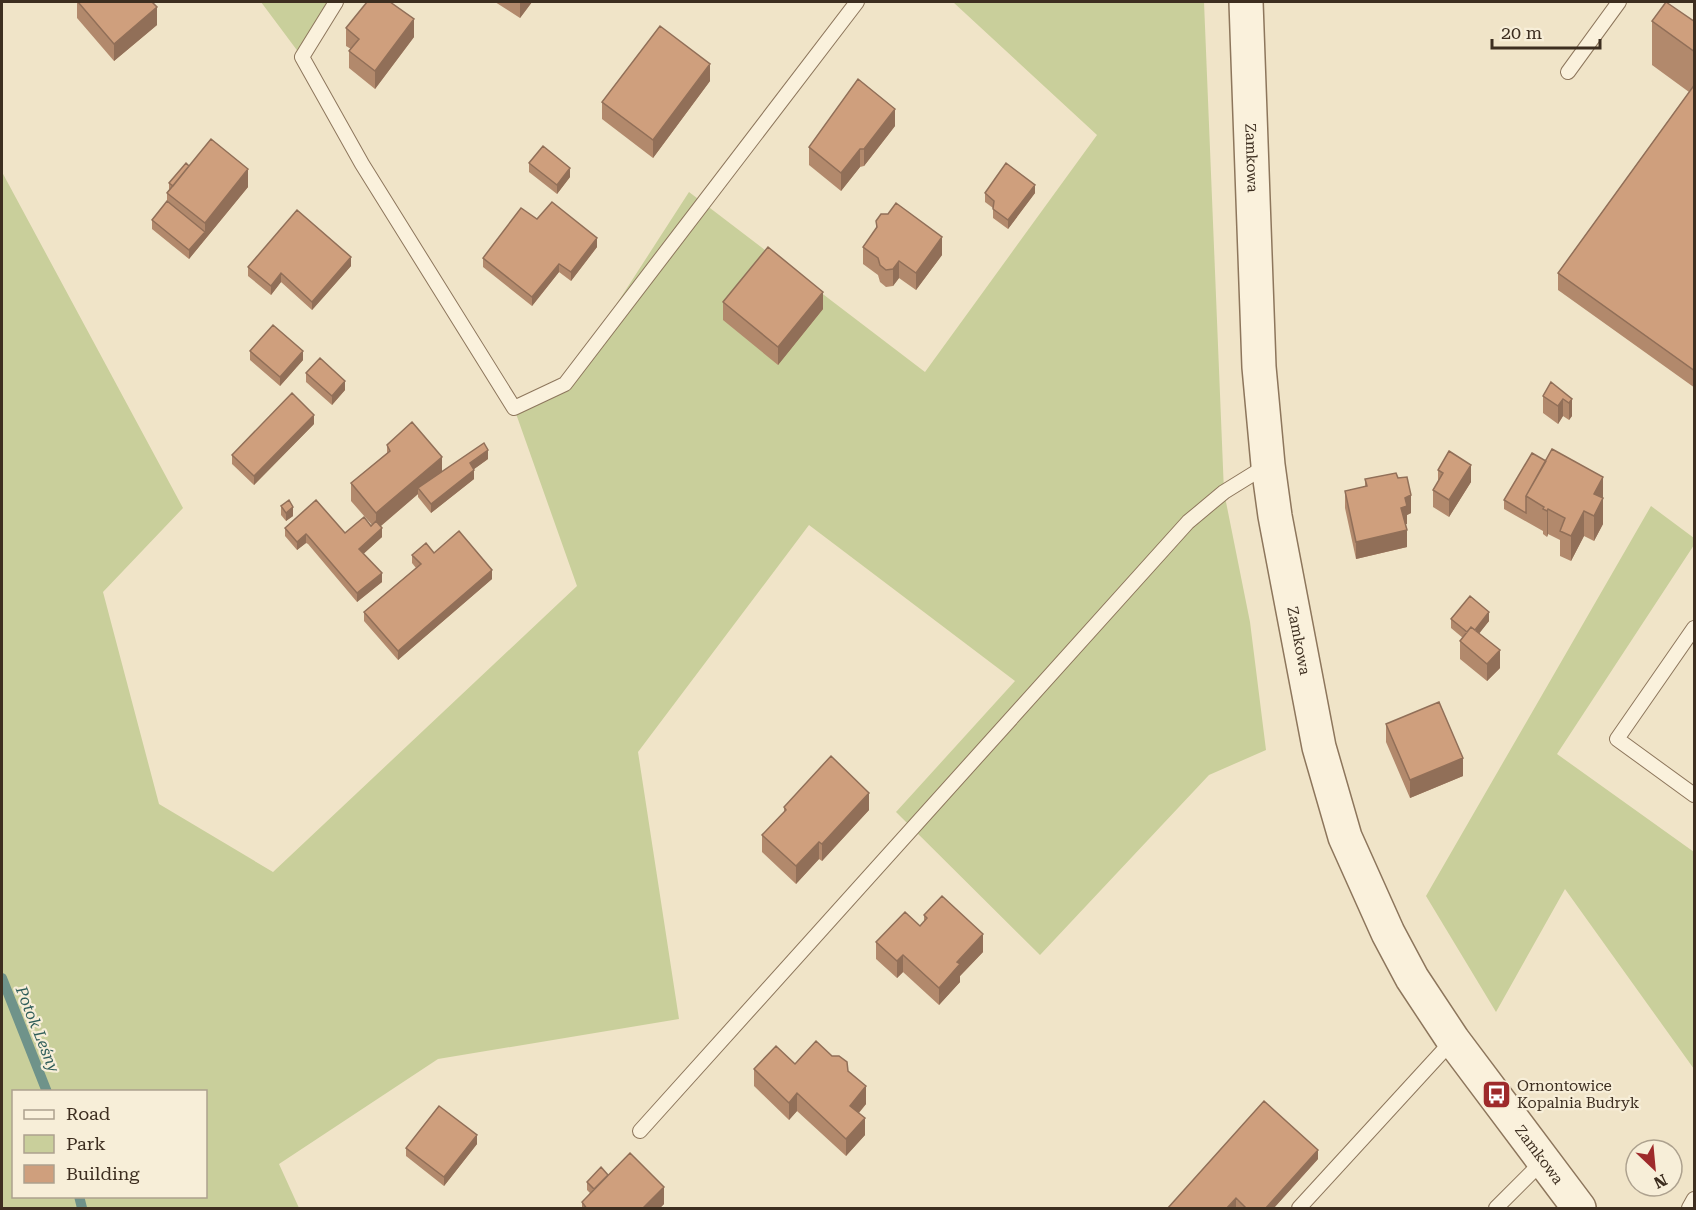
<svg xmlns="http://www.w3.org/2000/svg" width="1696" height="1210" font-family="'Roboto Serif',serif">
<rect width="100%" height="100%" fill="#f0e4c8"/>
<path fill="#c9cf9b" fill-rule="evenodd" d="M 261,2 L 336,2 L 302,57 Z
M 953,2 L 1204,2 L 1224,492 L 1250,622 L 1266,750 L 1209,775 L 1040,955 L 896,812 L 1015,681 L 809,525 L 638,752 L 679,1019 L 438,1059 L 279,1164 L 299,1208 L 2,1208 L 2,172 L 183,508 L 103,592 L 159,804 L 273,872 L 577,586 L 514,408 L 565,384 L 689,192 L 925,372 L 1097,135 ZM 14,1092 L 206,1092 L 206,1196 L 14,1196 Z
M 1651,506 L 1694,538 L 1694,545 L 1557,754 L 1694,852 L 1694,1069 L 1565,889 L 1496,1012 L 1426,896 Z"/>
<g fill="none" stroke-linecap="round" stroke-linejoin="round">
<path stroke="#6f938a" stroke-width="10" d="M 2,978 L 47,1092
M 79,1196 L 82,1208"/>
<defs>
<path id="service" d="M 336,2 L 302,57 L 362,164 L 514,408 L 565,384 L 857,2
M 1568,72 L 1619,2
M 1694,628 L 1617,739 L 1694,795
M 640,1131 L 1188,522 L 1224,492 L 1266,466
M 1299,1208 L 1453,1040
M 1496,1208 L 1544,1160
M 1689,1208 L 1694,1199"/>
<g id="tertiary">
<path id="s1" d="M 1246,2 L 1259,367 L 1268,465 L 1275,516 L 1319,747 L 1345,837 L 1388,933 L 1412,978 L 1453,1040 L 1579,1208"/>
</g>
</defs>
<use href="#service" stroke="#8d765c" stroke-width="16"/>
<use href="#tertiary" stroke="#8d765c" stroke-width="36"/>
<use href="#service" stroke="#faf1dc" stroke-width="14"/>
<use href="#tertiary" stroke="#faf1dc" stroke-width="33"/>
</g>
<path fill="#b2896c" d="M 77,2 L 152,2 L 157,25 L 114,61 L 77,18 Z
M 495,2 L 532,2 L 520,18 Z
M 1652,21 L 1695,22 L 1695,388 L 1558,290 L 1558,273 L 1689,92 L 1652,65 Z
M 346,28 L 414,37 L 375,89 L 349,68 L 349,51 L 351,49 L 346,46 Z
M 710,81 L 653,158 L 602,119 L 602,102 Z
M 895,126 L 864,166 L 860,167 L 841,191 L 809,165 L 809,147 Z
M 529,163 L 570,177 L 557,194 L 529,172 Z
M 189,166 L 248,187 L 189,259 L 152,229 L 152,220 L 167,201 L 167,193 L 169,190 L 169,183 Z
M 985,193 L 1035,193 L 1008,229 L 993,218 L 993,208 L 985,202 Z
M 537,219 L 597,247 L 571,281 L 559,272 L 532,306 L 483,267 L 483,258 Z
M 876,221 L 942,255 L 916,290 L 899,278 L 893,286 L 886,287 L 880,282 L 878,275 L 863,264 L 863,247 L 876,229 Z
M 351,266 L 312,310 L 281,282 L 271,295 L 248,276 L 248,267 Z
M 723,302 L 823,309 L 778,365 L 723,320 Z
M 250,351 L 303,360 L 280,386 L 250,360 Z
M 306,373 L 345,390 L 332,405 L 306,382 Z
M 1543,396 L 1572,399 L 1572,416 L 1569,420 L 1563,416 L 1558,424 L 1543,413 Z
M 314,424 L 254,485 L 232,464 L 232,455 Z
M 387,445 L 442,472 L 488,459 L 474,469 L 474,479 L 431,513 L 418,497 L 418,494 L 381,526 L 382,537 L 363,554 L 382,582 L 357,602 L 308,544 L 306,543 L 297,550 L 285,536 L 285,528 L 345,533 L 371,526 L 372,525 L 351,501 L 351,483 L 387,453 Z
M 1438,470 L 1471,482 L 1449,517 L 1433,507 L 1433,490 L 1438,482 Z
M 1603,477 L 1603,524 L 1594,541 L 1584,536 L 1571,561 L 1560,556 L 1560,540 L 1548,534 L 1547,537 L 1543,534 L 1543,531 L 1504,509 L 1504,500 Z
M 1365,479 L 1411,513 L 1407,515 L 1407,524 L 1405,524 L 1407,547 L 1356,559 L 1345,508 L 1345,491 L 1365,487 Z
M 281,506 L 293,516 L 286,521 L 281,515 Z
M 434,553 L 492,579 L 398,660 L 364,621 L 364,612 L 416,568 L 412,563 L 412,555 Z
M 1451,619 L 1489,621 L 1479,633 L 1500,668 L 1487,681 L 1460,659 L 1460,641 L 1463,638 L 1451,628 Z
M 1386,724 L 1463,776 L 1410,798 L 1386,742 Z
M 784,807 L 869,810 L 822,861 L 819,859 L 796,884 L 762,852 L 762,835 L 784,812 Z
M 924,915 L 983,952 L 960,976 L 960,982 L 939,1005 L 903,972 L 897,978 L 876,959 L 876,942 L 920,926 L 924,922 Z
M 832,1056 L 848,1071 L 866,1104 L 859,1113 L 865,1135 L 846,1156 L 797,1111 L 789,1120 L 754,1086 L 754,1069 L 795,1064 Z
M 477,1144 L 444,1186 L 406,1156 L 406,1148 Z
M 1318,1159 L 1273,1209 L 1238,1209 L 1236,1207 L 1234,1209 L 1167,1209 Z
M 608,1175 L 664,1204 L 659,1209 L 582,1209 L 582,1202 L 590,1193 L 587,1190 L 587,1182 Z"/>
<path fill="#916f58" d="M 520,2 L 532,2 L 520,18 Z
M 157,7 L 157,25 L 114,61 L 114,44 Z
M 414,19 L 414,37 L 375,89 L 375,71 Z
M 710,64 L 710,81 L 653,158 L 653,140 Z
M 895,109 L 895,126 L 864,166 L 864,149 Z
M 860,149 L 860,167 L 841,191 L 841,173 Z
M 570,168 L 570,177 L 557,194 L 557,185 Z
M 248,169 L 248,187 L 189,259 L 189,250 L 205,232 L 205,223 Z
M 1035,185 L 1035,193 L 1008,229 L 1008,220 Z
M 942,237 L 942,255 L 916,290 L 916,273 Z
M 597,238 L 597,247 L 571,281 L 571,272 Z
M 351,257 L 351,266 L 312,310 L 312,302 Z
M 899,261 L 899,278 L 893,286 L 893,269 Z
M 559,264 L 559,272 L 532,306 L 532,297 Z
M 281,273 L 281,282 L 271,295 L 271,286 Z
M 823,292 L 823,309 L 778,365 L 778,347 Z
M 303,351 L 303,360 L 280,386 L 280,377 Z
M 345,381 L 345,390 L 332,405 L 332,396 Z
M 1563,399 L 1563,416 L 1558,424 L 1558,406 Z
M 1572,399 L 1572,416 L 1569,420 L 1569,403 Z
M 314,415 L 314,424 L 254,485 L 254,476 Z
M 488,450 L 488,459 L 470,472 L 470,463 Z
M 442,457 L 442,474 L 418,488 L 418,494 L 376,530 L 376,513 Z
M 1471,465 L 1471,482 L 1449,517 L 1449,500 Z
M 474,470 L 474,479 L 431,513 L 431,504 Z
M 1603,477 L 1603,524 L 1594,541 L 1594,494 Z
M 1411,495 L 1411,513 L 1407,515 L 1407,524 L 1401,525 L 1401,508 L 1405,498 Z
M 293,507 L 293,516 L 286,521 L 286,513 Z
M 1548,509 L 1548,534 L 1547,537 L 1547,511 Z
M 1584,511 L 1584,536 L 1571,561 L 1571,536 Z
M 382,528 L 382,537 L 359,558 L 359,549 Z
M 1407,530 L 1407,547 L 1356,559 L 1356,542 Z
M 306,534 L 306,543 L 297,550 L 297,542 Z
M 492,570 L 492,579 L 398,660 L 398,651 Z
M 382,573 L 382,582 L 357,602 L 357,593 Z
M 1489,612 L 1489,621 L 1471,644 L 1471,635 Z
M 1500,650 L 1500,668 L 1487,681 L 1487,664 Z
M 1463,758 L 1463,776 L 1410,798 L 1410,780 Z
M 869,793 L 869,810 L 822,861 L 822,844 Z
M 819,842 L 819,859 L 796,884 L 796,866 Z
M 983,934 L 983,952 L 960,976 L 960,982 L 939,1005 L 939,988 L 957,962 Z
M 903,955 L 903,972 L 897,978 L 897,961 Z
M 866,1086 L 866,1104 L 850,1123 L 850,1106 Z
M 797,1093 L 797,1111 L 789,1120 L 789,1103 Z
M 865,1118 L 865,1135 L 846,1156 L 846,1139 Z
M 477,1135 L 477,1144 L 444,1186 L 444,1177 Z
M 1318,1150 L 1318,1159 L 1273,1209 L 1265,1209 Z
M 664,1187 L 664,1204 L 659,1209 L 642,1209 Z
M 1236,1198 L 1236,1207 L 1234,1209 L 1226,1209 Z"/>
<path fill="#cf9f7d" stroke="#916f58" stroke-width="1.5" d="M 78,2 L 152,2 L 157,7 L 114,44 Z
M 367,2 L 390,2 L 414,19 L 375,71 L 349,51 L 359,39 L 346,28 Z
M 1666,2 L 1695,22 L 1695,52 L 1652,21 Z
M 660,26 L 710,64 L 653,140 L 602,102 Z
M 858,79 L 895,109 L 864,149 L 860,149 L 841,173 L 809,147 Z
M 1695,84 L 1695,371 L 1558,273 Z
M 211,139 L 248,169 L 205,223 L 167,193 Z
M 543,146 L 570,168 L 557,185 L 529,163 Z
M 186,163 L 189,166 L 173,186 L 169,183 Z
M 1006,163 L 1035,185 L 1008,220 L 993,209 L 994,201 L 985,193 Z
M 167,201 L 205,232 L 189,250 L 152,220 Z
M 552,202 L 597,238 L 571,272 L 559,264 L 532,297 L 483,258 L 521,208 L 537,219 Z
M 896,203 L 942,237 L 916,273 L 899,261 L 893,269 L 886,270 L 880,265 L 878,258 L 863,247 L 877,227 L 876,221 L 881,214 L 888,214 Z
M 297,210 L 351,257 L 312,302 L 281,273 L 271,286 L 248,267 Z
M 768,247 L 823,292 L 778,347 L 723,302 Z
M 273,325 L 303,351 L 280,377 L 250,351 Z
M 320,358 L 345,381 L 332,396 L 306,373 Z
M 1551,382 L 1572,399 L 1569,403 L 1563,399 L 1558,406 L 1543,396 Z
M 292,393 L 314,415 L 254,476 L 232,455 Z
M 412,422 L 442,457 L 376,513 L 351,483 L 390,451 L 387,445 Z
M 484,443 L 488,450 L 470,463 L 474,470 L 431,504 L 418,488 Z
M 1552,449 L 1603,477 L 1594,494 L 1603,498 L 1594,516 L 1584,511 L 1571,536 L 1560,531 L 1565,518 L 1548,509 L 1547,511 L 1543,509 L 1544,507 L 1526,496 Z
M 1449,451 L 1471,465 L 1449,500 L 1433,490 L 1443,473 L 1438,470 Z
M 1532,453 L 1546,461 L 1526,496 L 1526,513 L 1504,500 Z
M 1396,473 L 1398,478 L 1407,477 L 1411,495 L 1405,498 L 1407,506 L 1401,508 L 1407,530 L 1356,542 L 1345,491 L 1367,486 L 1365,479 Z
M 289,500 L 293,507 L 286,513 L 281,506 Z
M 316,500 L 345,533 L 364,517 L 371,526 L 376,521 L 382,528 L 359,549 L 382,573 L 357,593 L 308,536 L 306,534 L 297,542 L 285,528 Z
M 459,531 L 492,570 L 398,651 L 364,612 L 421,564 L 412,555 L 426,543 L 434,553 Z
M 1470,596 L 1489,612 L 1475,630 L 1471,627 L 1467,632 L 1451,619 Z
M 1471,627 L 1500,650 L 1487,664 L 1460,641 Z
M 1439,702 L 1463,758 L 1410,780 L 1386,724 Z
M 831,756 L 869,793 L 822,844 L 819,842 L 796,866 L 762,835 L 786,810 L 784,807 Z
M 942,896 L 983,934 L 957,962 L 960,964 L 939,988 L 903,955 L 897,961 L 876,942 L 905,912 L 920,926 L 927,918 L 924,915 Z
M 816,1041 L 832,1056 L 839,1056 L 847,1062 L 848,1071 L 866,1086 L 850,1106 L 865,1118 L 846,1139 L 797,1093 L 789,1103 L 754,1069 L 776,1046 L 795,1064 Z
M 1264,1101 L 1318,1150 L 1265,1209 L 1247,1209 L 1236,1198 L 1226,1209 L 1167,1209 Z
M 439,1106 L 477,1135 L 444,1177 L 406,1148 Z
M 630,1153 L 664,1187 L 642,1209 L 587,1209 L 582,1202 Z
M 601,1167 L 608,1175 L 594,1189 L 587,1182 Z"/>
<defs>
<symbol id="bus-square" viewBox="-11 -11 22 22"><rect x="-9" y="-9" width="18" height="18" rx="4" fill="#9e2a2b" stroke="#f7eed8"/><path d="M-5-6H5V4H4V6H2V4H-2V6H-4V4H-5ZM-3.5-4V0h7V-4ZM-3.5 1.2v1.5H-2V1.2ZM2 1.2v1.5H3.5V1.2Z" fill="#fff"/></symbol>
</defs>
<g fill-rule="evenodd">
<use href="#bus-square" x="1480" y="1078" width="33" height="33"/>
</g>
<g text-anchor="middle" stroke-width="4.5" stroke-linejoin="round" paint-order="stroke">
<g font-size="15" fill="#3d2e20" stroke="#f7eed8">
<text dy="5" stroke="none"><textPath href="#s1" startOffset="156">Zamkowa</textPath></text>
<text dy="5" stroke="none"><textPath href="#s1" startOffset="642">Zamkowa</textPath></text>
<text dy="5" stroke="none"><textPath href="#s1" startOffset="1218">Zamkowa</textPath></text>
</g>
<g font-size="15" fill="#3d2e20" stroke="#f7eed8" text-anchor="start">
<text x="1517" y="1091">Ornontowice<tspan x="1517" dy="17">Kopalnia Budryk</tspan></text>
</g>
<g font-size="16" font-style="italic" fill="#2f5d5a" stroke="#f7eed8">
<text transform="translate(38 1029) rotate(68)" y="6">Potok Leśny</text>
</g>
</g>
<rect width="1696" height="1210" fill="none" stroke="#3d2e20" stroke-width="6"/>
<rect x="12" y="1090" width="195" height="108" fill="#f7eed8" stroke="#ada18e" stroke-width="1.5"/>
<rect x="24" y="1110" width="30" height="9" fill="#faf1dc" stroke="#ada18e" stroke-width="1.5"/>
<text x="66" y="1120" font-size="18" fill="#3d2e20">Road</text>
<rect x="24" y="1135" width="30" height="18" fill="#c9cf9b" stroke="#ada18e" stroke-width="1.5"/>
<text x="66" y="1150" font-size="18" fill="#3d2e20">Park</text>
<rect x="24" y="1165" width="30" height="18" fill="#cf9f7d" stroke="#ada18e" stroke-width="1.5"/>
<text x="66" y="1180" font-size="18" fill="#3d2e20">Building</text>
<g transform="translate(1654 1168) rotate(154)"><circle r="28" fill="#f7eed8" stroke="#ada18e" stroke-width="1.5"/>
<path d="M0-4.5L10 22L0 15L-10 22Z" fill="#9e2a2b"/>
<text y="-9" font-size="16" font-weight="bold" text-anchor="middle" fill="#3d2e20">N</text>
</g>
<path d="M1492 39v9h108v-9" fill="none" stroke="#3d2e20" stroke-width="3"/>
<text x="1501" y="39" font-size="18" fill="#3d2e20" stroke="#f7eed8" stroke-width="4.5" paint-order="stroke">20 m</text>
</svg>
